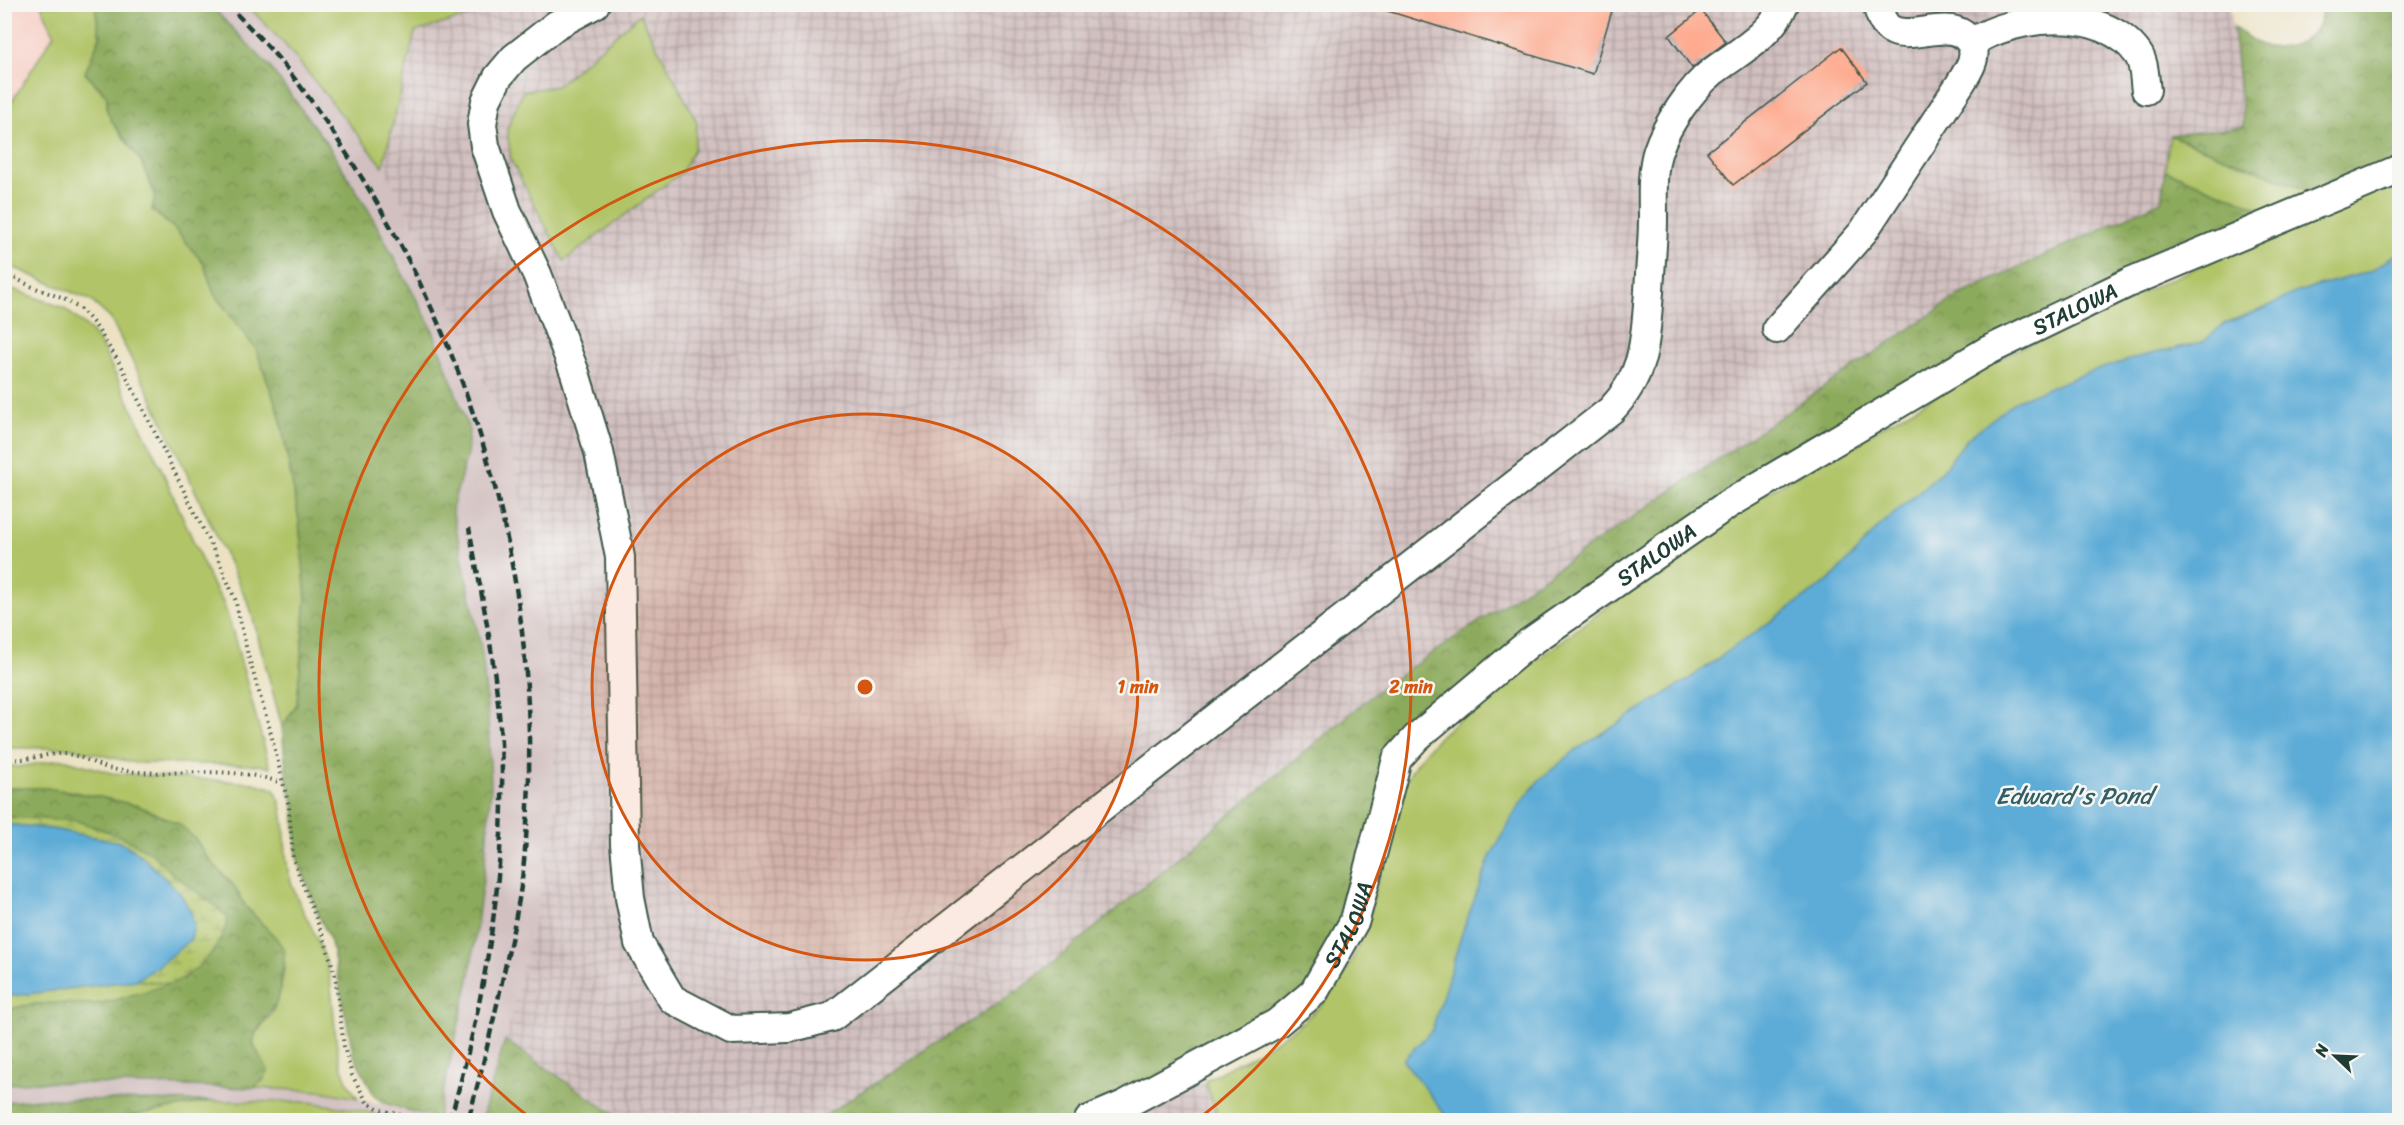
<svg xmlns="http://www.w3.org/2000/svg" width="2404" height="1125" font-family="Sriracha,sans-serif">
<defs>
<pattern id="industrial-grid" width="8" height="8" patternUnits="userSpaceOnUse" patternTransform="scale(1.5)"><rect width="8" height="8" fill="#d2bfc0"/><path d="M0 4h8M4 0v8" fill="none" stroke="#aa9c9d"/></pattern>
<pattern id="forest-crowns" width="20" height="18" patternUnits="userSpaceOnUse" patternTransform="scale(1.5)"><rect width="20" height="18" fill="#8caa5c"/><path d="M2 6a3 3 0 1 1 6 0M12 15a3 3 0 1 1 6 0" fill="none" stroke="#728c4d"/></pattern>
<pattern id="wetland-marsh" width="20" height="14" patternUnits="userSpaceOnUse" patternTransform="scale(1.5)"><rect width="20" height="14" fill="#b1c467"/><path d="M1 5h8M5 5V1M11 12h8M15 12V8" fill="none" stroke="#8fa056"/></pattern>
</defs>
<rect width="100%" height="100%" fill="#f6f6f2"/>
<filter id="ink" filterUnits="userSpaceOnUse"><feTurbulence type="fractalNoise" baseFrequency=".0167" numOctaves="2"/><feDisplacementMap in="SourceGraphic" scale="12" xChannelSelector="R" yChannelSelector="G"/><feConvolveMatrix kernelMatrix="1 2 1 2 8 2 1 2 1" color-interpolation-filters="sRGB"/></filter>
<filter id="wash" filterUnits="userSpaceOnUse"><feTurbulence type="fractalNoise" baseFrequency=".008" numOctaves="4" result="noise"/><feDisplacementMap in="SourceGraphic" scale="24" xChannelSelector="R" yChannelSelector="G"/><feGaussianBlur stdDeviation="1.35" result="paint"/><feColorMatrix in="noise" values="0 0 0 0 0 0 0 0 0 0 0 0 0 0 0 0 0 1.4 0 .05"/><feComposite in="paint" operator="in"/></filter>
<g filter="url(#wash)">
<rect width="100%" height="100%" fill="#ece2c3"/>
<path fill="#f7d1c8" d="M 5,5 L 41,5 L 54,34 L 5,114 Z"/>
<path fill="url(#industrial-grid)" d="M 506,4 L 2230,5 L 2244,127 L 2170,135 L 2161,201 L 1958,296 L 1828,384 L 1024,987 L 818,1120 L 622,1120 L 505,1040 L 536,913 L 553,807 L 502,421 L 426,249 L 383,166 L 415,32 Z
M 1205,1081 L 1219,1120 L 1121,1120 Z"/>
<path fill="#d2bfc0" d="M 210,5 L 247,5 L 287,47 L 383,166 L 426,249 L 502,421 L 516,470 L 546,642 L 554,728 L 553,807 L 536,913 L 505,1040 L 481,1120 L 400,1120 L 333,1105 L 279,1101 L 40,1099 L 5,1102 L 5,1084 L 39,1082 L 296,1089 L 340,1094 L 436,1119 L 470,975 L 484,872 L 491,787 L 488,718 L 482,652 L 452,509 L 468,446 L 469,429 L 432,328 L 369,211 L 328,145 L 269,66 Z"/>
<path fill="#b1c467" stroke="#68804e" stroke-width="1.5" d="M 41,5 L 95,5 L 100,37 L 85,73 L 107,96 L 107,111 L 113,123 L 141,161 L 156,195 L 152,210 L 176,230 L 204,264 L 214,294 L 256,349 L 280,416 L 299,520 L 306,598 L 297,704 L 282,727 L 250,607 L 150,395 L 110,318 L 90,300 L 5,264 L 4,114 L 54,34 Z
M 247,5 L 506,5 L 415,32 L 383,166 L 287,47 Z
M 640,14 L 697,122 L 694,149 L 682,172 L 564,261 L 511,160 L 507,129 L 523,91 L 557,86 Z
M 2170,135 L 2319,195 L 2276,215 L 2165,170 Z
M 2399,177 L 2399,252 L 2371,271 L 2297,292 L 2263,309 L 2225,323 L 2203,342 L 2138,357 L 1968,438 L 1942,471 L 1880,526 L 1831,579 L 1686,681 L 1576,750 L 1539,780 L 1446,988 L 1432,1030 L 1443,1114 L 1449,1120 L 1219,1120 L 1205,1081 C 1249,1055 1303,1032 1334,990 C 1379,929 1377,848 1406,781 C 1420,751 1445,731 1470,710 L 1733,512 L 2014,351 L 2337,203 Z
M 15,290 L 64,308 L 91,331 L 101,345 L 162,470 L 213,586 L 223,602 L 232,629 L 270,768 L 259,765 L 135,763 L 71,748 L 5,748 L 4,291 Z
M 63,759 L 112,773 L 254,783 L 274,789 C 289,814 282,847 289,874 C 296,905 317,931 326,962 C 339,1006 327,1061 358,1098 L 320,1091 L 254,1088 L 263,1080 L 268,1071 L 253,1044 L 255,1034 L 272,1013 L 280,992 L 285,964 L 267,929 L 246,907 L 234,886 L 208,858 L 195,839 L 139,806 L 69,791 L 5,788 L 5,765 L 19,767 Z
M 136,980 L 171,984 C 151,993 115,1003 93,1004 C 63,1005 34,1000 5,1011 L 5,997 Z
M 211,1101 L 309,1102 L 358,1110 L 400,1120 L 116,1120 L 123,1117 Z"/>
<path fill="url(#forest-crowns)" stroke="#567448" stroke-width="1.5" d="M 95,5 L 210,5 L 269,66 L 328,145 L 369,211 L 432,328 L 469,429 L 467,454 L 452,509 L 482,652 L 488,718 L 491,787 L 484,872 L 470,975 L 437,1119 L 383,1103 L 374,1095 L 353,1053 L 331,942 L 318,914 L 297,857 L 294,806 L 287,782 L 282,727 L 297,704 L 306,598 L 299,520 L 280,416 L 256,349 L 214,294 L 204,264 L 176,230 L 152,210 L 155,195 L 141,161 L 113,123 L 107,111 L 107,96 L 85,73 L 100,37 Z
M 2323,5 L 2399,5 L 2399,161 L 2319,195 L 2170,135 L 2244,127 L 2233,28 C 2242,32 2249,39 2257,43 C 2276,53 2305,46 2317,27 C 2321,21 2322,12 2323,5 Z
M 2165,170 L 2276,215 L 1958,358 L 1413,732 L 1347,917 L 1308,987 L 1273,1018 L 1075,1120 L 818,1120 L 1029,983 L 1381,688 L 1958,296 L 2161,201 Z
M 5,788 L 47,788 L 100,797 L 139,806 L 179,824 L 195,839 L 208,858 L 234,886 L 246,907 L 276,938 L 285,951 L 278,1000 L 255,1034 L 253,1044 L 268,1070 L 263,1080 L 254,1088 L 39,1082 L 5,1084 L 5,1011 C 32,1001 62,1003 91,1004 C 105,1004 119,999 132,995 C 176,983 196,976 222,937 L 217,907 L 173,874 L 151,853 L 123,837 L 77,821 L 5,817 Z
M 505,1040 L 622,1120 L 481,1120 Z
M 40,1099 L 211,1101 L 123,1117 L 116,1120 L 5,1120 L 5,1102 Z"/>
<path fill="url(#wetland-marsh)" stroke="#68804e" stroke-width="1.5" d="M 4,817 L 77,821 L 123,837 L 151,853 L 173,874 L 217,907 L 228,918 C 222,948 198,972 171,984 L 136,980 L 157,967 L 191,939 L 168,881 L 137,852 L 120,842 L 52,829 L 5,824 Z"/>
<path fill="#5dacd7" stroke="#3e7486" stroke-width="1.5" d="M 2399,252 L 2399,1120 L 1449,1120 L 1403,1060 L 1432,1030 L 1462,933 L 1490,857 L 1518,807 L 1539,780 L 1576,750 L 1686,681 L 1831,579 L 1880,526 L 1942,471 L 1968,438 L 2017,400 L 2084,374 L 2138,357 L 2203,342 L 2225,323 L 2263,309 L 2297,292 L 2371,271 Z
M 4,824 L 52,829 L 120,842 L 137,852 L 180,893 L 191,912 L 194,924 L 191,939 L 157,967 L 136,980 L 5,997 Z"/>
<g id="blocks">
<path fill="#feab90" d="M 1382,4 L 1614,4 L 1593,74 L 1381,9 Z
M 1701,10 L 1726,42 L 1692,68 L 1669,36 Z
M 1841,47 L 1867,82 L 1733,185 L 1707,152 Z"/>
</g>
</g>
<g filter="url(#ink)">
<use href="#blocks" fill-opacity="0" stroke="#3e5649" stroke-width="1.5"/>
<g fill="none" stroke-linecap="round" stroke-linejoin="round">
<defs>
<g id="minor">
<path d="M 595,4 L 556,25 L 514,58 L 498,77 L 486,101 L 482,124 L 485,146 L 507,211 L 537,274 L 575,373 L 599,452 L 620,557 L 625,844 L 630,898 L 639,943 L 672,999 L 731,1030 L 789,1028 L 832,1017 L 1611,410 C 1646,373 1645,340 1649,292 C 1650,267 1653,243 1653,219 C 1653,197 1651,172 1658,150 C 1667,124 1691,89 1712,72 C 1738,52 1771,36 1784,4"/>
<path d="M 1971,43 C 2016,14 2103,5 2138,54 C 2145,64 2144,79 2146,90"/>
<path d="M 1777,329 L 1863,232 L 1962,81 C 1969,69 1979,55 1970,42 C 1954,16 1916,40 1894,31 C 1883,27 1880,15 1877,4"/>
<path id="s1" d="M 1089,1120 L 1124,1105 L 1277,1023 L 1314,992 L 1355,920 L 1397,759 L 1417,737 L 1529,643 L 1727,505 L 1987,351 L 2130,282 L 2400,169"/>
</g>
</defs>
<use href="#minor" stroke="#3e5649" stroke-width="32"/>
<path stroke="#3e5649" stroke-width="4" stroke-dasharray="1.5 4.5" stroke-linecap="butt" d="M 4,273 L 33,287 L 64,299 L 82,310 L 95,325 L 122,367 L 218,559 L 235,599 L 248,655 L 269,726 L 289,807 L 293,859 L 326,944 L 335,975 L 344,1047 L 352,1075 L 367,1102 L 381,1110 L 421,1120
M 4,759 C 28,762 43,753 64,754 C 80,754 96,766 112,769 C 166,779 230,763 281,783"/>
<use href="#minor" stroke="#fff" stroke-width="28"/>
<path stroke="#1f3d34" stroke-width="4.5" stroke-dasharray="9 4.5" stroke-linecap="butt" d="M 227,4 C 244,22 262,39 277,57 C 307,92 333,132 357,170 C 488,378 548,616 524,861 C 520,905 509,948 500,991 C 490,1035 480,1078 468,1120
M 450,1120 C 489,985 512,844 498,703 C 492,644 480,586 469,528"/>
</g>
</g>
<circle cx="865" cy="687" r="273" fill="#d45610" fill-opacity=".12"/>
<g fill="none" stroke="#d45610" stroke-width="3">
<circle cx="865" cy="687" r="273"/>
<path d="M533 1120A546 546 0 1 1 1197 1120"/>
</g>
<g text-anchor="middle" stroke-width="5" stroke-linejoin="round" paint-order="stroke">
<g font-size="22" fill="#1f3d34" stroke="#f6f6f2">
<text dy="8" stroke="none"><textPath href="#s1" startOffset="1326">STALOWA</textPath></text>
<text dy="8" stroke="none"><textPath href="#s1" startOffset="840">STALOWA</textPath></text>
<text dy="8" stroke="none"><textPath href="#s1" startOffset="336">STALOWA</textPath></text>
</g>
<g font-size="24" font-style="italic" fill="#325e65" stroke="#f6f6f2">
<text x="2074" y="804">Edward's Pond</text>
</g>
</g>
<circle cx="865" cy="687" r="9" fill="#d45610" stroke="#f6f6f2" stroke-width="3"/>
<g font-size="18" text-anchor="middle" font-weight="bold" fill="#d45610" stroke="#f6f6f2" stroke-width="5" stroke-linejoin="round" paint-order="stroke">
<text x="1138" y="693">1 min</text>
<text x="1411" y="693">2 min</text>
</g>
<rect width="2404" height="1125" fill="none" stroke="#f6f6f2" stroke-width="24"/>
<g transform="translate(2335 1056) rotate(293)" stroke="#f6f6f2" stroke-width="4.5" paint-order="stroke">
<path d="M0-4.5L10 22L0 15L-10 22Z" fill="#1f3d34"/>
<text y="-9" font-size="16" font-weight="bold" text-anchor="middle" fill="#1f3d34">N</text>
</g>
</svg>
